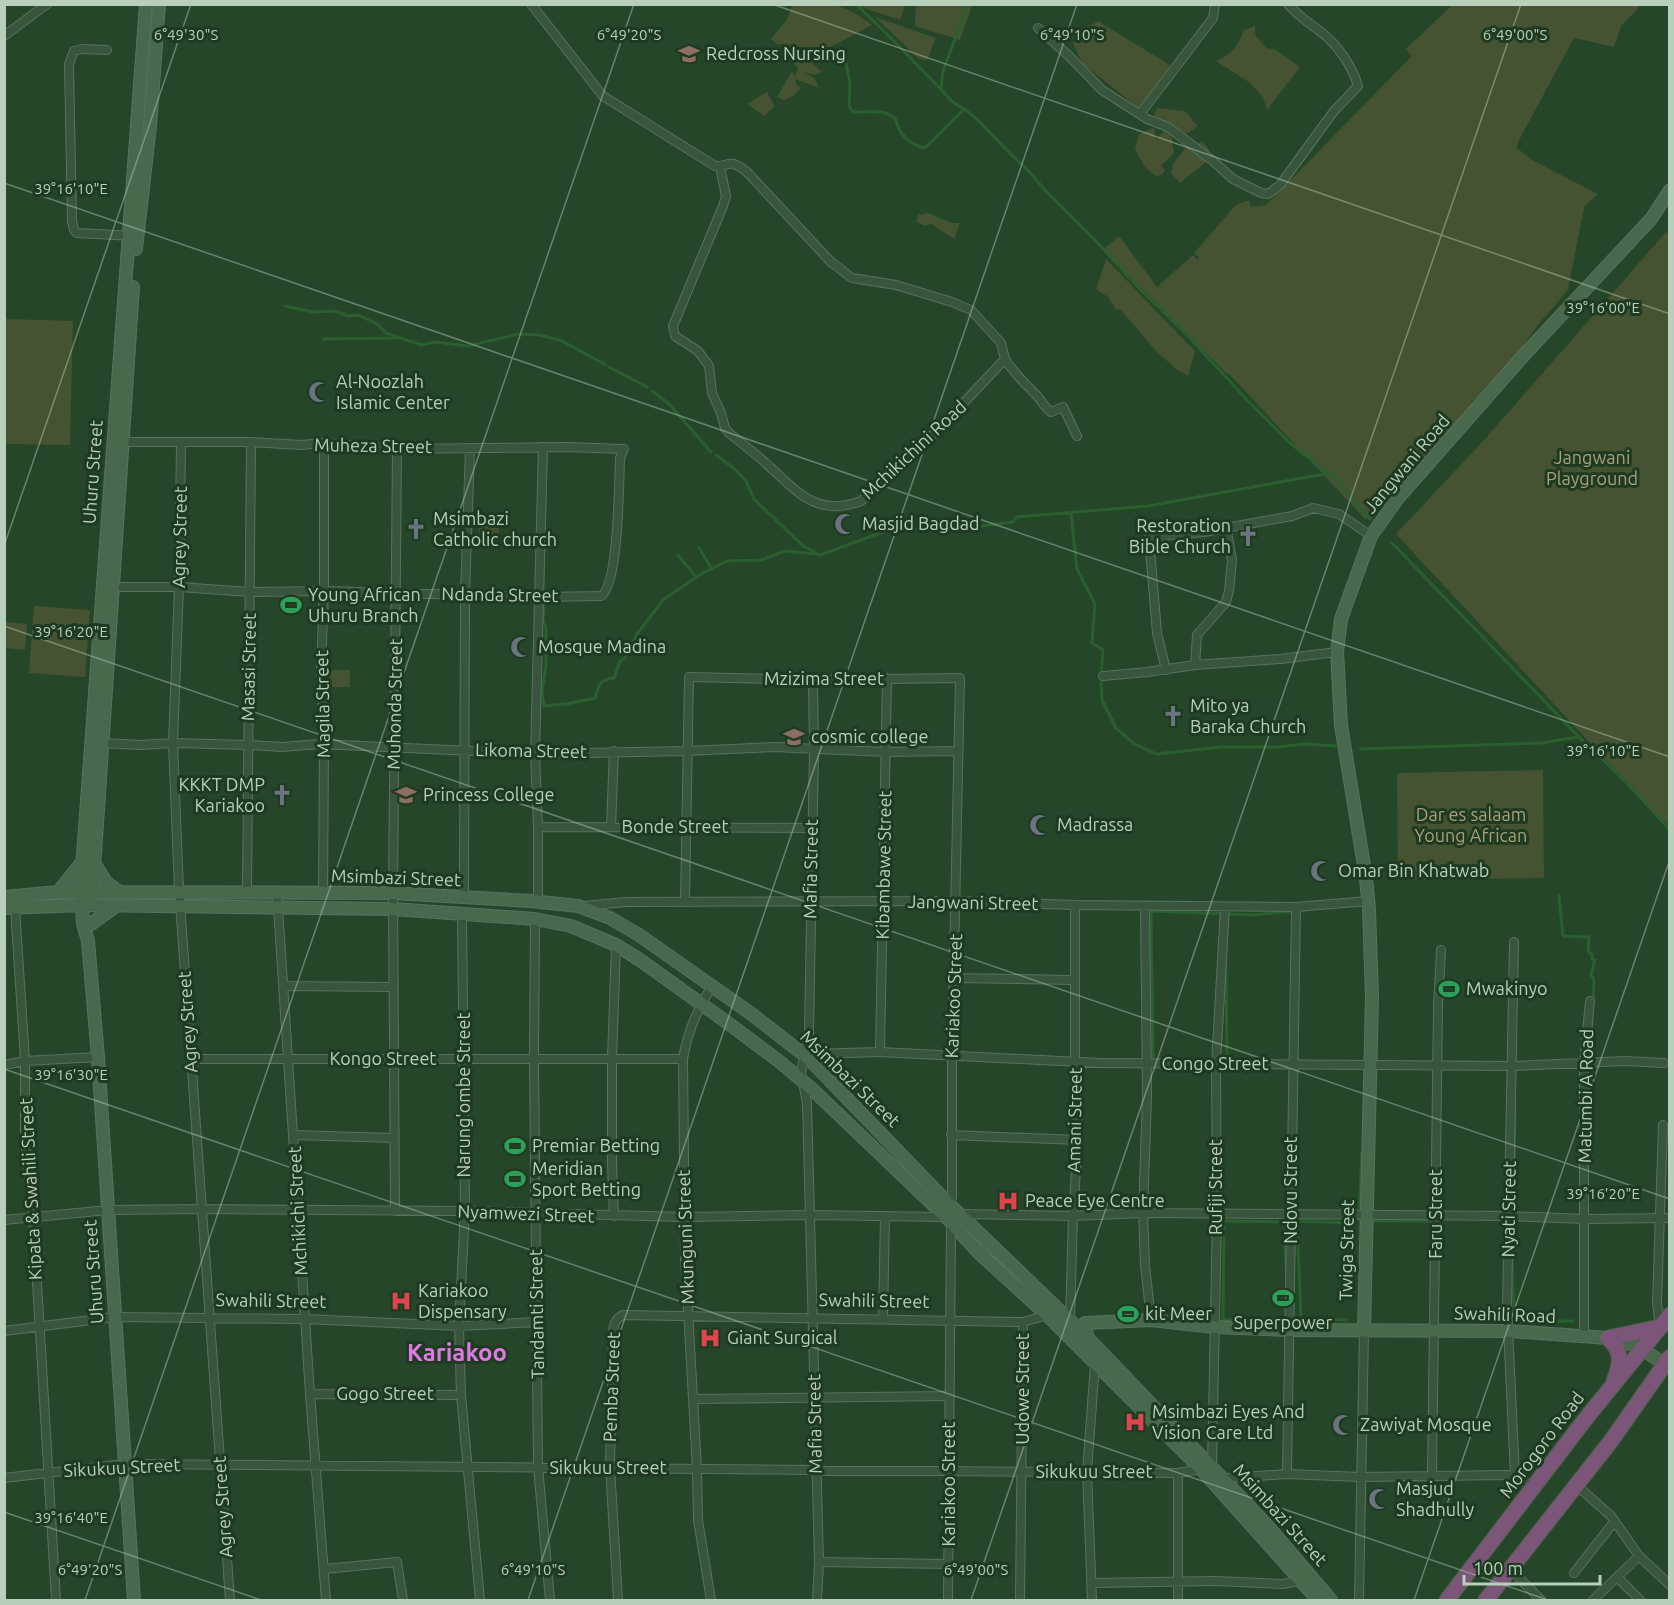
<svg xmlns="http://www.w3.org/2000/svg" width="1674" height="1605" font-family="Ubuntu,sans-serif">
<rect width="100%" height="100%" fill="#254628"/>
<path fill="#455332" d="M 793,5 C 831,4 840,1 872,25 L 825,50 L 777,44 L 771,39 L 786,21 Z
M 855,5 L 905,5 L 900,20 Z
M 916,5 L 972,5 L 960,40 L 915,26 Z
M 1452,5 L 1641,5 L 1621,26 L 1614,47 L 1574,38 L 1517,144 L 1517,148 L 1532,160 L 1598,194 L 1584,207 L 1568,290 L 1537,326 L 1498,382 L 1433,447 L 1366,520 L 1228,373 L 1227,374 L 1103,250 L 1119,236 L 1157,287 L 1193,255 L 1197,260 L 1199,258 L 1194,253 L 1236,205 L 1249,200 L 1251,207 L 1266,205 L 1412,56 L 1406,49 Z
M 875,17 L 936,38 L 927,60 L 919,59 Z
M 1098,21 L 1170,65 L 1141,110 L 1082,63 L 1073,43 L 1085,29 Z
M 1255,26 L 1255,34 L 1266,48 L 1275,49 L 1300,67 L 1267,110 L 1263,97 L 1249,82 L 1216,61 C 1232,54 1238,46 1244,30 Z
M 807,50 L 807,58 L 822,72 L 814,75 L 805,72 L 815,79 L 819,88 L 795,79 L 796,84 L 801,88 L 793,96 L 784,100 L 777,97 L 792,71 L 795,77 L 798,67 L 795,65 L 792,51 Z
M 767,92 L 775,106 L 764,116 L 747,104 Z
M 1157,108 L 1185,111 L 1198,126 L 1185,135 L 1181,130 L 1171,135 L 1174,153 L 1161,166 L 1165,170 L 1162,175 L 1156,176 L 1145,167 L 1135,149 L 1139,134 L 1154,128 L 1156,140 L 1168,125 L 1171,131 L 1168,122 L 1161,119 L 1159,124 L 1152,120 Z
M 1202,141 L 1208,148 L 1212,157 L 1180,183 L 1171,173 L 1173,164 L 1188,145 L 1194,147 Z
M 928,213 L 952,223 L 960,223 L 954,239 L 931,224 L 925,226 L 916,222 L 918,215 Z
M 1666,232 L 1670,234 L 1669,826 L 1628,784 L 1396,534 L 1485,439 Z
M 1106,259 L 1195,351 L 1188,376 L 1176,369 L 1156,351 L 1121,310 L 1115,309 L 1109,298 L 1096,289 Z
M 5,319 L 73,321 L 70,445 L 5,444 Z
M 479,521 L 499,521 L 499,537 L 479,537 Z
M 34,606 L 90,610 L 85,677 L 29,673 Z
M 5,622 L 27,624 L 25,650 L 5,648 Z
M 329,670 L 350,670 L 350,687 L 329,687 Z
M 1543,770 L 1544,878 L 1398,880 L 1397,773 Z"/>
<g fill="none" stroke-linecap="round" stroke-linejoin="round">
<path stroke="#2b5f30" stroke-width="3" d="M 856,4 L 896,43 L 954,103 C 983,118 999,147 1024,166 L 1046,191 L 1093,238 L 1138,287 L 1187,335 L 1248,401 L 1287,440 L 1307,457 L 1312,459 L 1315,465 L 1331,473 L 1370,519
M 846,63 L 850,83 L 849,106 L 853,112 C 869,113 881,108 895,118 C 900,135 908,144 925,148 L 964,109
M 941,87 L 943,71 L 968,4
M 285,306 L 313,312 L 335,311 L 348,316 L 358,315 L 377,324 L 386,333 L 421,345 L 436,342 L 468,346 L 518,334 L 540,335 L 562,341 L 606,365
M 323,339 L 399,338
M 609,367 L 647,387
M 652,391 L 669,404 L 711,452
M 716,455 L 736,470 L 746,481 L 754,499 L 802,545 L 820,555 L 880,533 L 900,529 L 950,530 L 1013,522 L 1016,517 L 1148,506 L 1330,473
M 1071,513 L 1077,569 L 1095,604 L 1092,643 L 1103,650 L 1101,676 L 1102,700 L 1116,728 L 1133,743 L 1156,754 L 1222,747 L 1278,747 L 1304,744 L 1336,746
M 1392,543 L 1579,737 L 1628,784 L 1670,830
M 699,548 L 712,569
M 678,555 L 696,577
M 546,590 L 543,620 L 546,627 L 546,665 L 542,692 L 544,706 L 566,704 L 595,698 C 600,684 598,680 614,678 L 620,661 L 625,658 L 637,634 L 664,599 L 703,573 L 727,561 L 761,560 L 785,551 L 816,554
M 1361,749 L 1541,743 L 1578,737
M 1559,896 L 1563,936 L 1589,937 L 1588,951 L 1592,954 L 1592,959 L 1595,960 L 1591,974 L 1594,980 L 1593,1001
M 1226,966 L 1227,1061
M 1590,1054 L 1592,1023
M 1155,1060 L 1153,1060 L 1151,911 L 1253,915 L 1293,911
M 1359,1214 L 1362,1152
M 1514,1214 L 1515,1099
M 1224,1221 L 1286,1222 L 1285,1246 L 1289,1318 L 1223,1320 Z
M 1373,1221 L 1429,1221
M 1513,1224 L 1512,1275 L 1515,1322 L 1573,1321
M 1346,1320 L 1301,1319 L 1297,1221 L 1352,1223"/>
<defs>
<path id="street" d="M 531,4 L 603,96 L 715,166 C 732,167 727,157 746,171 L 831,262 L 852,278 L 896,285 L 952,302 L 971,310 L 1001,343 L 1005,359 L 937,431 L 861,501 C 819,517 799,494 771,468 C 758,455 742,444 728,432 L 725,428 L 721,413 L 712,393 L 709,366 L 698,351 L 675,336 L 673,326 L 723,206 L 726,196 L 720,167
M 1038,28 L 1069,56 L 1102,90 L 1147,119 L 1168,127 L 1213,161 L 1233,179 L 1261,193 L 1268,194 L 1280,185 L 1334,111 L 1358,86 C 1352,66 1338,45 1321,32 C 1309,23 1298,16 1288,4
M 4,36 L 47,4
M 107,50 L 82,49 L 74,51 L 69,64 L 72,221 L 74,230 L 77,233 L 133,236
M 1140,114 L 1213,18 L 1215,4
M 1005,359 C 1014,374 1027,385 1038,397 C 1043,403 1045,408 1051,412 L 1063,407 L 1077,436
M 181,443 L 179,587 L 173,743 L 179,889 L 230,1600
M 112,587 L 179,587 L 250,592 L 324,591 L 540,597 L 601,596 C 619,585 619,481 620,458 L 624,449 L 566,447 L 397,449 L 324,443 L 301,445 L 251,442 L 122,442
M 1195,665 L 1197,635 L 1226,602 L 1229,591 L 1232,560 L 1226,527
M 1166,670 L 1157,633 L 1149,537 L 1204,532 L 1292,516 L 1313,508 L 1339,514 L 1371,536
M 1103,676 L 1147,672 L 1195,665 L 1280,659 L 1337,652
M 813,680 L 814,750 L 809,1034 L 801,1072 L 807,1103 L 819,1562 L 817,1600
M 102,743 L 141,745 L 173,743 L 248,745 L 282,747 L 319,744 L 535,754 L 686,751 L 775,747 L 886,752 L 959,751
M 538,827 L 812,828
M 611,827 L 614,751
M 247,892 L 251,442
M 277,892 L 310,1394 L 326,1600
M 323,894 L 324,744 L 321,667 L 324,591 L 324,443
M 464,894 L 465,595 L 470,448
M 538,894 L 538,827 L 535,754 L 543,447
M 685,902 L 689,677 L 813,680 L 960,678 L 952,1055 L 952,1198 L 950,1205
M 584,906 L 626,902 L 956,901 L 1075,905 L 1296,907 L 1368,901
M 1145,906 L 1147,1097 L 1143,1213 L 1145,1265 L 1151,1320
M 15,907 L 25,1061 L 25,1137 L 33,1216 L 56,1600
M 462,913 L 465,1211 L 459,1326 L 461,1395 L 480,1600
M 535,919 L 534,1059 L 538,1467 L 550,1600
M 1514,942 L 1507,1306 L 1515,1476
M 955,978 L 1075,980
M 284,986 L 393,987
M 880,1052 L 887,678
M 808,1058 L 810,1054 L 880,1052 L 1100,1063 L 1512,1066 L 1625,1061 L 1664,1063
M 191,1059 L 683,1059
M 4,1065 L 25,1061 L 98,1057
M 294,1135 L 394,1138
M 951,1135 L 1078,1140
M 395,1211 L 393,893 L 397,449
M 960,1214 L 1073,1216 L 1143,1213 L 1508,1216 L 1585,1219 L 1670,1218
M 614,1216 L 612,1163 L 612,1059 L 616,945
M 4,1220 L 108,1210 L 202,1209 L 465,1211 L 684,1217 L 809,1215 L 945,1217
M 883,1319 L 885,1216
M 1070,1321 L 1073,1216 L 1078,1140 L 1075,1063 L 1075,905
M 1660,1326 L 1657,1303 L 1663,1125
M 4,1331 L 115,1317 L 305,1319 L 459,1326 L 537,1322
M 1584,1336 L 1584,1064 L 1590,1001
M 310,1394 L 461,1395
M 693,1399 L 949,1396
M 1178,1473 L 1178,1600
M 1287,1474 L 1296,907
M 1432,1477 L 1438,1007 L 1441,950
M 4,1478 L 125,1464 L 1178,1473 L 1212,1467 L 1217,1214 L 1216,1064 L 1225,907
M 1221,1482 L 1228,1478 L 1287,1474 L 1360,1477 L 1505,1475 L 1515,1476 L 1534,1488
M 1583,1491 L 1611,1516 L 1639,1556 L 1670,1585
M 819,1562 L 948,1564
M 324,1569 L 397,1562 L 403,1600
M 1574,1573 L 1614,1522
M 1617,1577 L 1640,1600
M 1519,1578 L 1541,1600
M 1092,1583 L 1216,1581 L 1283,1584 L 1304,1580
M 618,1600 L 610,1467 L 613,1332 C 614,1324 615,1319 623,1315 L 1023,1322 L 1044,1316 L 1049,1311
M 711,1600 L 698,1520 L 697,1469 L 685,1258 L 683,1059 C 687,1033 698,1008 712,986
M 948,1600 L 951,1224
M 1020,1600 L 1023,1322
M 1092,1600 L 1087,1471 L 1095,1364
M 1359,1600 L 1364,1331
M 1593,1600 L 1639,1556"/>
<path id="secondary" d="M 136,249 L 150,126 L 159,4
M 94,863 L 106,882 L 118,891
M 58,892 L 82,862
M 4,897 L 58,892 L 393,893 L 531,901 L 578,906 L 610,918 L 639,935 L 753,1015 L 808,1058 L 950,1205 L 1087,1337 L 1266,1524 L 1331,1600
M 92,898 L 133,287
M 4,908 L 83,905 L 393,909 L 535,919 L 571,926 L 616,945 L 640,960 L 732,1026 L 780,1062 L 812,1089 L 948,1219 L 979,1253 L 1046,1314 L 1202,1470 L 1318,1600
M 91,924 L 116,906
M 1364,1331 L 1372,997 L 1369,909 L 1366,878 L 1341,725 L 1337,652 L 1341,619 L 1371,536 L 1398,498 L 1524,355 L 1651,219 L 1670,190
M 1087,1337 L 1085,1323 L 1151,1320 L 1214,1327 L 1290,1330 L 1510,1331 L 1608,1338 L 1638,1346 L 1670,1368
M 134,1600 L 98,1057 L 88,941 L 83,924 L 81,882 L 146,4"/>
<path id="highway" d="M 1608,1338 C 1623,1352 1621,1363 1614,1381
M 1608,1338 L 1660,1327
M 1447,1600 L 1587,1417 L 1670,1315
M 1486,1600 L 1611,1441 L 1670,1357"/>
</defs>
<use href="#street" stroke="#59735b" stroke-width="10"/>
<use href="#secondary" stroke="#59735b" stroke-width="14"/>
<use href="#highway" stroke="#446047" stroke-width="17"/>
<use href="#street" stroke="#3a553d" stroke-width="8"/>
<use href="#secondary" stroke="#48694c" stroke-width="12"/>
<use href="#highway" stroke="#7c5678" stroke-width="15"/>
</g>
<path fill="none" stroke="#b8cfbb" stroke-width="1.5" stroke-opacity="0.45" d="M 772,4 L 1670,314M 4,183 L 1670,757M 4,546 L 191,4M 4,626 L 1670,1199M 4,1069 L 1548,1600M 4,1512 L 261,1600M 85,1600 L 634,4M 528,1600 L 1077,4M 971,1600 L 1521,4M 1414,1600 L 1670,859"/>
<defs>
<symbol id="university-bare" viewBox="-9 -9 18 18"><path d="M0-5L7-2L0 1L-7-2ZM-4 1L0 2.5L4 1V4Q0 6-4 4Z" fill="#8d6e63" stroke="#1e3b21" stroke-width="2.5" paint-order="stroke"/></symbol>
<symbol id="mosque-bare" viewBox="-9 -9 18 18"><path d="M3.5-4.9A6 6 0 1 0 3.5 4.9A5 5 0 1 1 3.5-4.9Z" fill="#6b7280" stroke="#1e3b21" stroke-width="2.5" paint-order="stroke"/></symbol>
<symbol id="church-bare" viewBox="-9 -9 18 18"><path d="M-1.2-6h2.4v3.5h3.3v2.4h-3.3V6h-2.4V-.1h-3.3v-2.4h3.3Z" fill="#6b7280" stroke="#1e3b21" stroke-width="2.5" paint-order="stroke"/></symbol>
<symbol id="stadium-bare" viewBox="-9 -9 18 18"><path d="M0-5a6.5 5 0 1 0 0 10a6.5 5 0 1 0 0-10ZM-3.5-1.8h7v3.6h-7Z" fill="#2e9e5b" stroke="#1e3b21" stroke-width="2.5" paint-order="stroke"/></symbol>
<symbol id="hospital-bare" viewBox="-9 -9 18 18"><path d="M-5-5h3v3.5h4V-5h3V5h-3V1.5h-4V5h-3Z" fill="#e0444e" stroke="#1e3b21" stroke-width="2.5" paint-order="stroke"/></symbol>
</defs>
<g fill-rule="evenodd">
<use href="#university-bare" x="674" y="39" width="30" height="30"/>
<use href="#mosque-bare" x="304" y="377" width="30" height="30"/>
<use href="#mosque-bare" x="830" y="509" width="30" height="30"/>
<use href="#church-bare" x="401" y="514" width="30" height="30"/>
<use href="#church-bare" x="1233" y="521" width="30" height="30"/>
<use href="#stadium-bare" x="276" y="590" width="30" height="30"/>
<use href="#mosque-bare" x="506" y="632" width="30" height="30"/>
<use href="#church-bare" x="1158" y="701" width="30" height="30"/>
<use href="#university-bare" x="779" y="722" width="30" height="30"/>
<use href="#church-bare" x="267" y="780" width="30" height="30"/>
<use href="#university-bare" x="391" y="780" width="30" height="30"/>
<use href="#mosque-bare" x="1025" y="810" width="30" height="30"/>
<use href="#mosque-bare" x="1306" y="856" width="30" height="30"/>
<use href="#stadium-bare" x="1434" y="974" width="30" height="30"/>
<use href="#stadium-bare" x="500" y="1131" width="30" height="30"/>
<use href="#stadium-bare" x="500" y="1164" width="30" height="30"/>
<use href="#hospital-bare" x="993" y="1186" width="30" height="30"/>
<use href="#stadium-bare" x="1268" y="1283" width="30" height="30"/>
<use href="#hospital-bare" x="386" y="1286" width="30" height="30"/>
<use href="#stadium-bare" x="1113" y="1299" width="30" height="30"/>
<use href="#hospital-bare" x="695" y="1323" width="30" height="30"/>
<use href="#hospital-bare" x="1120" y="1407" width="30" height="30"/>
<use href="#mosque-bare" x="1328" y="1410" width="30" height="30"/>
<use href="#mosque-bare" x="1364" y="1484" width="30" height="30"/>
</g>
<g text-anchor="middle" stroke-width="6" stroke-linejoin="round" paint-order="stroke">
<g font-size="18" fill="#b8cfbb" stroke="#1e3b21" text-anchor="start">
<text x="706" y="60">Redcross Nursing</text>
<text x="336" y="388">Al-Noozlah<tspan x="336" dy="21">Islamic Center</tspan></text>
<text x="433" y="525">Msimbazi<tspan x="433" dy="21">Catholic church</tspan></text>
<text x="862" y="530">Masjid Bagdad</text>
<text x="1231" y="532" text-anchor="end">Restoration<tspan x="1231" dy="21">Bible Church</tspan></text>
<text x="308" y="601">Young African<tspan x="308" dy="21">Uhuru Branch</tspan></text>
<text x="538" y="653">Mosque Madina</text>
<text x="1190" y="712">Mito ya<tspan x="1190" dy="21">Baraka Church</tspan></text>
<text x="811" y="743">cosmic college</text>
<text x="265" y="791" text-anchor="end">KKKT DMP<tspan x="265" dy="21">Kariakoo</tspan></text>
<text x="423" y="801">Princess College</text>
<text x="1057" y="831">Madrassa</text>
<text x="1338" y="877">Omar Bin Khatwab</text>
<text x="1466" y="995">Mwakinyo</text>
<text x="532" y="1152">Premiar Betting</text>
<text x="532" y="1175">Meridian<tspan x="532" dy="21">Sport Betting</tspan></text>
<text x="1025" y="1207">Peace Eye Centre</text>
<text x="418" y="1297">Kariakoo<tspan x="418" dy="21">Dispensary</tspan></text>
<text x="1145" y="1320">kit Meer</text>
<text x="1283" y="1329" text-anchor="middle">Superpower</text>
<text x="727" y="1344">Giant Surgical</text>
<text x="1152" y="1418">Msimbazi Eyes And<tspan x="1152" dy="21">Vision Care Ltd</tspan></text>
<text x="1360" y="1431">Zawiyat Mosque</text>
<text x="1396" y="1495">Masjud<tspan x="1396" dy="21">Shadhully</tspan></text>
</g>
<g font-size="18" fill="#b8cfbb" stroke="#1e3b21">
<text transform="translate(373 446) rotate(1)" y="6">Muheza Street</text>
<text transform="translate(914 450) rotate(-43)" y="6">Mchikichini Road</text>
<text transform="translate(1407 464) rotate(-50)" y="6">Jangwani Road</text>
<text transform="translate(93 472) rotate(-86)" y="6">Uhuru Street</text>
<text transform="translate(180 537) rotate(-89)" y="6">Agrey Street</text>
<text transform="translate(500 595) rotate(1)" y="6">Ndanda Street</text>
<text transform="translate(249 667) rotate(-89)" y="6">Masasi Street</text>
<text x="824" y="685">Mzizima Street</text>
<text transform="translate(323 704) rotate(-91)" y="6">Magila Street</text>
<text transform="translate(395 704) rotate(-89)" y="6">Muhonda Street</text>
<text transform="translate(531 751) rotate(1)" y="6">Likoma Street</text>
<text x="675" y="833">Bonde Street</text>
<text transform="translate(884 865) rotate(-89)" y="6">Kibambawe Street</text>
<text transform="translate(811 869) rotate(-89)" y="6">Mafia Street</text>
<text transform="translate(396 878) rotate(2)" y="6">Msimbazi Street</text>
<text transform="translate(973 903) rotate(1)" y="6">Jangwani Street</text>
<text transform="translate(954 996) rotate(-88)" y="6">Kariakoo Street</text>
<text transform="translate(188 1022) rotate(-94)" y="6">Agrey Street</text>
<text x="383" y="1065">Kongo Street</text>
<text x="1215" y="1070">Congo Street</text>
<text transform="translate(850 1079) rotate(44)" y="6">Msimbazi Street</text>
<text transform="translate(464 1095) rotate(-90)" y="6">Narung'ombe Street</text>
<text transform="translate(1586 1096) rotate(-89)" y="6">Matumbi A Road</text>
<text transform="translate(1075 1120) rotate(-89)" y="6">Amani Street</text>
<text transform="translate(1216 1187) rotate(-90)" y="6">Rufiji Street</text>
<text transform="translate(31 1189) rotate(-93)" y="6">Kipata &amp; Swahili Street</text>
<text transform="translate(1291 1190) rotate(-90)" y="6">Ndovu Street</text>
<text transform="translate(1509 1209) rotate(-89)" y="6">Nyati Street</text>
<text transform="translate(298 1211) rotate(-93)" y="6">Mchikichi Street</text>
<text transform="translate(526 1214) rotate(2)" y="6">Nyamwezi Street</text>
<text transform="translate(1436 1214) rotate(-90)" y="6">Faru Street</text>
<text transform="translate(686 1237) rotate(-92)" y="6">Mkunguni Street</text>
<text transform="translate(1347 1250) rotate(-89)" y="6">Twiga Street</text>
<text transform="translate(94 1272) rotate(-94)" y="6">Uhuru Street</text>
<text transform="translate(271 1301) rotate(1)" y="6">Swahili Street</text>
<text transform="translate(874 1301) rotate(1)" y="6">Swahili Street</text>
<text transform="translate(537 1314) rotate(-91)" y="6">Tandamti Street</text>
<text transform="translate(1505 1315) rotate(2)" y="6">Swahili Road</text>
<text transform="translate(612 1387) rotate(-88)" y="6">Pemba Street</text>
<text transform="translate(1023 1389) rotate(-90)" y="6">Udowe Street</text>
<text x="385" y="1400">Gogo Street</text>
<text transform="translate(815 1424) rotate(-91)" y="6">Mafia Street</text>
<text transform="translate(1542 1445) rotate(-53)" y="6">Morogoro Road</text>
<text transform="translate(122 1468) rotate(-3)" y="6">Sikukuu Street</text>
<text x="608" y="1474">Sikukuu Street</text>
<text x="1094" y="1478">Sikukuu Street</text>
<text transform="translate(949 1484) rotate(-90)" y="6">Kariakoo Street</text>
<text transform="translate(223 1507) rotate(-94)" y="6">Agrey Street</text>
<text transform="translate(1280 1515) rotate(48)" y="6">Msimbazi Street</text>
</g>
<g font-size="18" fill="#ab9f7c" stroke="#1e3b21">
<text x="1592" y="464">Jangwani<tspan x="1592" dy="21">Playground</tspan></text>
<text x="1471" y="821">Dar es salaam<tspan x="1471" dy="21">Young African</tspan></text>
</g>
<g font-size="24" font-weight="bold" fill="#df79e5" stroke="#1e3b21">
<text x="457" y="1361">Kariakoo</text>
</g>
</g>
<g font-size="15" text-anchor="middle" fill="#b8cfbb" stroke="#1e3b21" stroke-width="6" stroke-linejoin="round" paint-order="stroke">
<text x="186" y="40">6°49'30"S</text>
<text x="629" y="40">6°49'20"S</text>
<text x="1072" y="40">6°49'10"S</text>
<text x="1515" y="40">6°49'00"S</text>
<text x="71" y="194">39°16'10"E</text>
<text x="1603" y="313">39°16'00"E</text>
<text x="71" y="637">39°16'20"E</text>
<text x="1603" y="756">39°16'10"E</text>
<text x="71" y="1080">39°16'30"E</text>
<text x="1603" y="1199">39°16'20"E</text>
<text x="71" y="1523">39°16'40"E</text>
<text x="90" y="1575">6°49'20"S</text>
<text x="533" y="1575">6°49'10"S</text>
<text x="976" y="1575">6°49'00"S</text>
</g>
<rect width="1674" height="1605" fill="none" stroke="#b8cfbb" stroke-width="12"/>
<path d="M1464 1575v9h136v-9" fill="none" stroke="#b8cfbb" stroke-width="3"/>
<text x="1473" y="1575" font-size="18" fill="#b8cfbb" stroke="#1e3b21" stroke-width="4.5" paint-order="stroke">100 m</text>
</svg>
